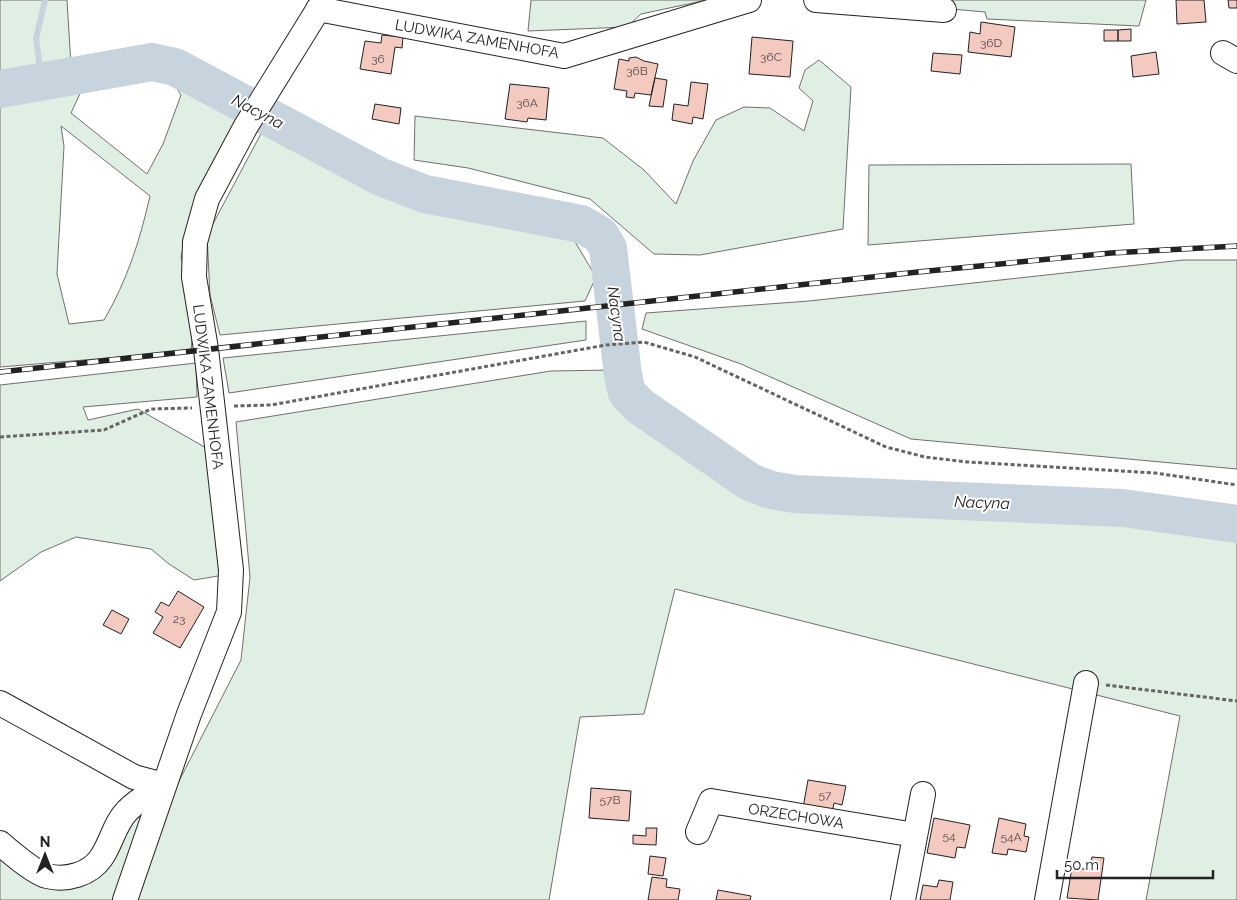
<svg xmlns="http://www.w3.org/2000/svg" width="1237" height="900" font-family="Raleway,sans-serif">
<rect width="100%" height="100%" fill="#fff"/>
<path fill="#e0efe3" stroke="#6f6f6f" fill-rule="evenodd" d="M 0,0 L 67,0 L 71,65 L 34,76 L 0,82 Z
M 531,0 L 707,0 L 641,14 L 627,27 L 528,31 Z
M 851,0 L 1146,0 L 1139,26 L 987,19 L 985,12 Z
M 819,60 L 851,87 L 843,229 L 700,255 L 654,254 L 590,199 L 468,168 L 414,160 L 415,116 L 603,138 L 644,170 L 676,204 L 693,161 L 716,120 L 744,107 L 770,108 L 804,131 L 813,101 L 799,88 L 805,70 Z
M 157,67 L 168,80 L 153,75 L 84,85 L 71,113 L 147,174 L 163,144 L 181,95 L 164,68 L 244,110 L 197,205 L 181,256 L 194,317 L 191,351 L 0,367 L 0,95 L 65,81 ZM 61,126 L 150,196 C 140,240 127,281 104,320 L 69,324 L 57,274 L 64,146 Z
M 264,128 C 313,159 364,190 418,209 L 423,204 L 470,211 L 571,235 L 596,277 L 585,301 L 220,335 L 210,295 L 207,235 Z
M 1131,164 L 1134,224 L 868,245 L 869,165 Z
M 1183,260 L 1237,260 L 1237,469 L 911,439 L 741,364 L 642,329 L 646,313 L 809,301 Z
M 586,321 L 586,340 L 229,393 L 223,358 Z
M 196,363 L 197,397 L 83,407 L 88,420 L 138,409 L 208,449 L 224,575 L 194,580 L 169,564 L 151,549 L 76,537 L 41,552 L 0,581 L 0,385 Z
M 611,370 L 620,402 L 656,429 L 744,489 L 786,501 L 1119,515 L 1237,531 L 1237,900 L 1146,900 L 1180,716 L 675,589 L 644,714 L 580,717 L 549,900 L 136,900 L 176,787 L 241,660 L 250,577 L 236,422 L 551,371 Z
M 141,808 L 144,824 L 119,900 L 0,900 L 0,848 L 79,886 Z"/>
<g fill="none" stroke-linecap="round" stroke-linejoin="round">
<path stroke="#c7d3dd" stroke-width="6" d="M 42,82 L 36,39 L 45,0"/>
<path stroke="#c7d3dd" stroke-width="38" d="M 0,89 L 152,62 L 175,67 L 381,177 L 425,194 L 581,224 L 600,235 L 608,248 L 623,375 L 627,393 L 641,407 L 750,482 L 771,490 L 795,494 L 1123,508 L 1237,524"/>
</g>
<path fill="#f3c9c0" stroke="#222" d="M 1176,0 L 1204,0 L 1206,22 L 1177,24 Z
M 1228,0 L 1237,0 L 1237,8 L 1229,8 Z
M 981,22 L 1015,27 L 1011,57 L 968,52 L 970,32 L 980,34 Z
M 1131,29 L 1131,41 L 1118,41 L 1118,30 Z
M 1104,30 L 1118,30 L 1118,41 L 1104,41 Z
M 382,35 L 403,37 L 402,48 L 395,47 L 391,74 L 360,69 L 365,41 L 381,43 Z
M 752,37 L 793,41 L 790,77 L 749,74 Z
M 1156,52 L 1159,74 L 1133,77 L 1131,56 Z
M 933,53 L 962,55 L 960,74 L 931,71 Z
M 636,57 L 644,61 L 658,64 L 651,95 L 635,93 L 634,98 L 626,97 L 627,91 L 614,89 L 619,59 L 629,61 L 629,58 Z
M 655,78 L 667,80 L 663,107 L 649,106 Z
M 691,82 L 708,84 L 703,119 L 693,117 L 692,124 L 672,120 L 674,104 L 688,106 Z
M 510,84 L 549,88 L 546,120 L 528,118 L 527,122 L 505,119 Z
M 375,104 L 401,108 L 399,124 L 372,119 Z
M 178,591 L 204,607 L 180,648 L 153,633 L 163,617 L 155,612 L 161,602 L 169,606 Z
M 112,610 L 129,619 L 121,634 L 103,625 Z
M 808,780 L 846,786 L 842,805 L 834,803 L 832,813 L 803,808 Z
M 591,788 L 631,791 L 629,821 L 589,818 Z
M 934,818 L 970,825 L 965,848 L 957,847 L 955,858 L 927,853 Z
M 999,818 L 1026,824 L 1024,836 L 1029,837 L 1026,852 L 1008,849 L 1007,855 L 992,853 Z
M 646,828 L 657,828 L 656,845 L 633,844 L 633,835 L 646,836 Z
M 650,856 L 666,858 L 663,876 L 648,874 Z
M 1092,857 L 1104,858 L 1098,900 L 1067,898 L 1072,867 L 1090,870 Z
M 652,877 L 667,879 L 666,887 L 680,889 L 678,900 L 648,900 Z
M 939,880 L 953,882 L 950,900 L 920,900 L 923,885 L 937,887 Z
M 718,890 L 751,896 L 750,900 L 716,900 Z"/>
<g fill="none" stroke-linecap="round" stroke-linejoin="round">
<defs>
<path id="minor" d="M 816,0 L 944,10
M 318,9 L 564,56 L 749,0
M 1223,53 L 1237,61
M 0,703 L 134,777 L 164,785
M 698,832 L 711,801 L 915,835
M 0,843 C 9,851 35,873 47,876 C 67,881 90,874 101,858 C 111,844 115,823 127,811 C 137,800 151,793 164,785
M 125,900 L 189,714 L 229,612 L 231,570 L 206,349 L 194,277 L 195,242 L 207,199 L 246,126 L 324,0
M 903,900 L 923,794
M 1047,900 L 1086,683"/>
</defs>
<use href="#minor" stroke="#222" stroke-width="26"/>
<path stroke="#646464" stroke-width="3" stroke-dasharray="4 2.5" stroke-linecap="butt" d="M 234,406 L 271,405 L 606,345 L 644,342 L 695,357 L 886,447 L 925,457 L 968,462 L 1155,473 L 1237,485
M 0,437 L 104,430 L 151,409 L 192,408
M 1106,685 L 1237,701"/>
<use href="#minor" stroke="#fff" stroke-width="24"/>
<defs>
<path id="rail" d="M 0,372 L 918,272 L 1111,253 L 1237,246"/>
</defs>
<use href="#rail" stroke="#222" stroke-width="5.5"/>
<use href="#rail" stroke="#fff" stroke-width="4" stroke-dasharray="11" stroke-linecap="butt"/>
</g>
<g text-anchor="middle" stroke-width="4" stroke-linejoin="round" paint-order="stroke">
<g font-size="12" fill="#564c4a">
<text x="991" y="47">36D</text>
<text x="771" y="61">36C</text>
<text x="378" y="63">36</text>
<text x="637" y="75">36B</text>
<text x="527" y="107">36A</text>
<text x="179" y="623">23</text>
<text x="825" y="799">57</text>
<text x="610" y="804">57B</text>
<text x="949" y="840">54</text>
<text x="1011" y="841">54A</text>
</g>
<g font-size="15" fill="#222" stroke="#fff">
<text transform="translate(477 39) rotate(10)" y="5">LUDWIKA ZAMENHOFA</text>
<text transform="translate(208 387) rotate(83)" y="5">LUDWIKA ZAMENHOFA</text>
<text transform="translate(796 816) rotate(9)" y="5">ORZECHOWA</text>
</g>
<g font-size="16" font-style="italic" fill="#222" stroke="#fff">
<text transform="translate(258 111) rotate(28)" y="6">Nacyna</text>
<text transform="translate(617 314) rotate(82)" y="6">Nacyna</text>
<text transform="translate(982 502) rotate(2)" y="6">Nacyna</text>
</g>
</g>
<g transform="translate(45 855)" stroke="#ffffff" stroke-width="4" paint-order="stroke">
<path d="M0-4L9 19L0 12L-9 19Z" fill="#222222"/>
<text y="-8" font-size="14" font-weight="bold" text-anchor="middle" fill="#222222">N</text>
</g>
<path d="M1057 870v8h156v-8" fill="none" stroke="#222222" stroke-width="2.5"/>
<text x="1064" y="870" font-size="15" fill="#222222" stroke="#ffffff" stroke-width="4" paint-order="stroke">50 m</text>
</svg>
